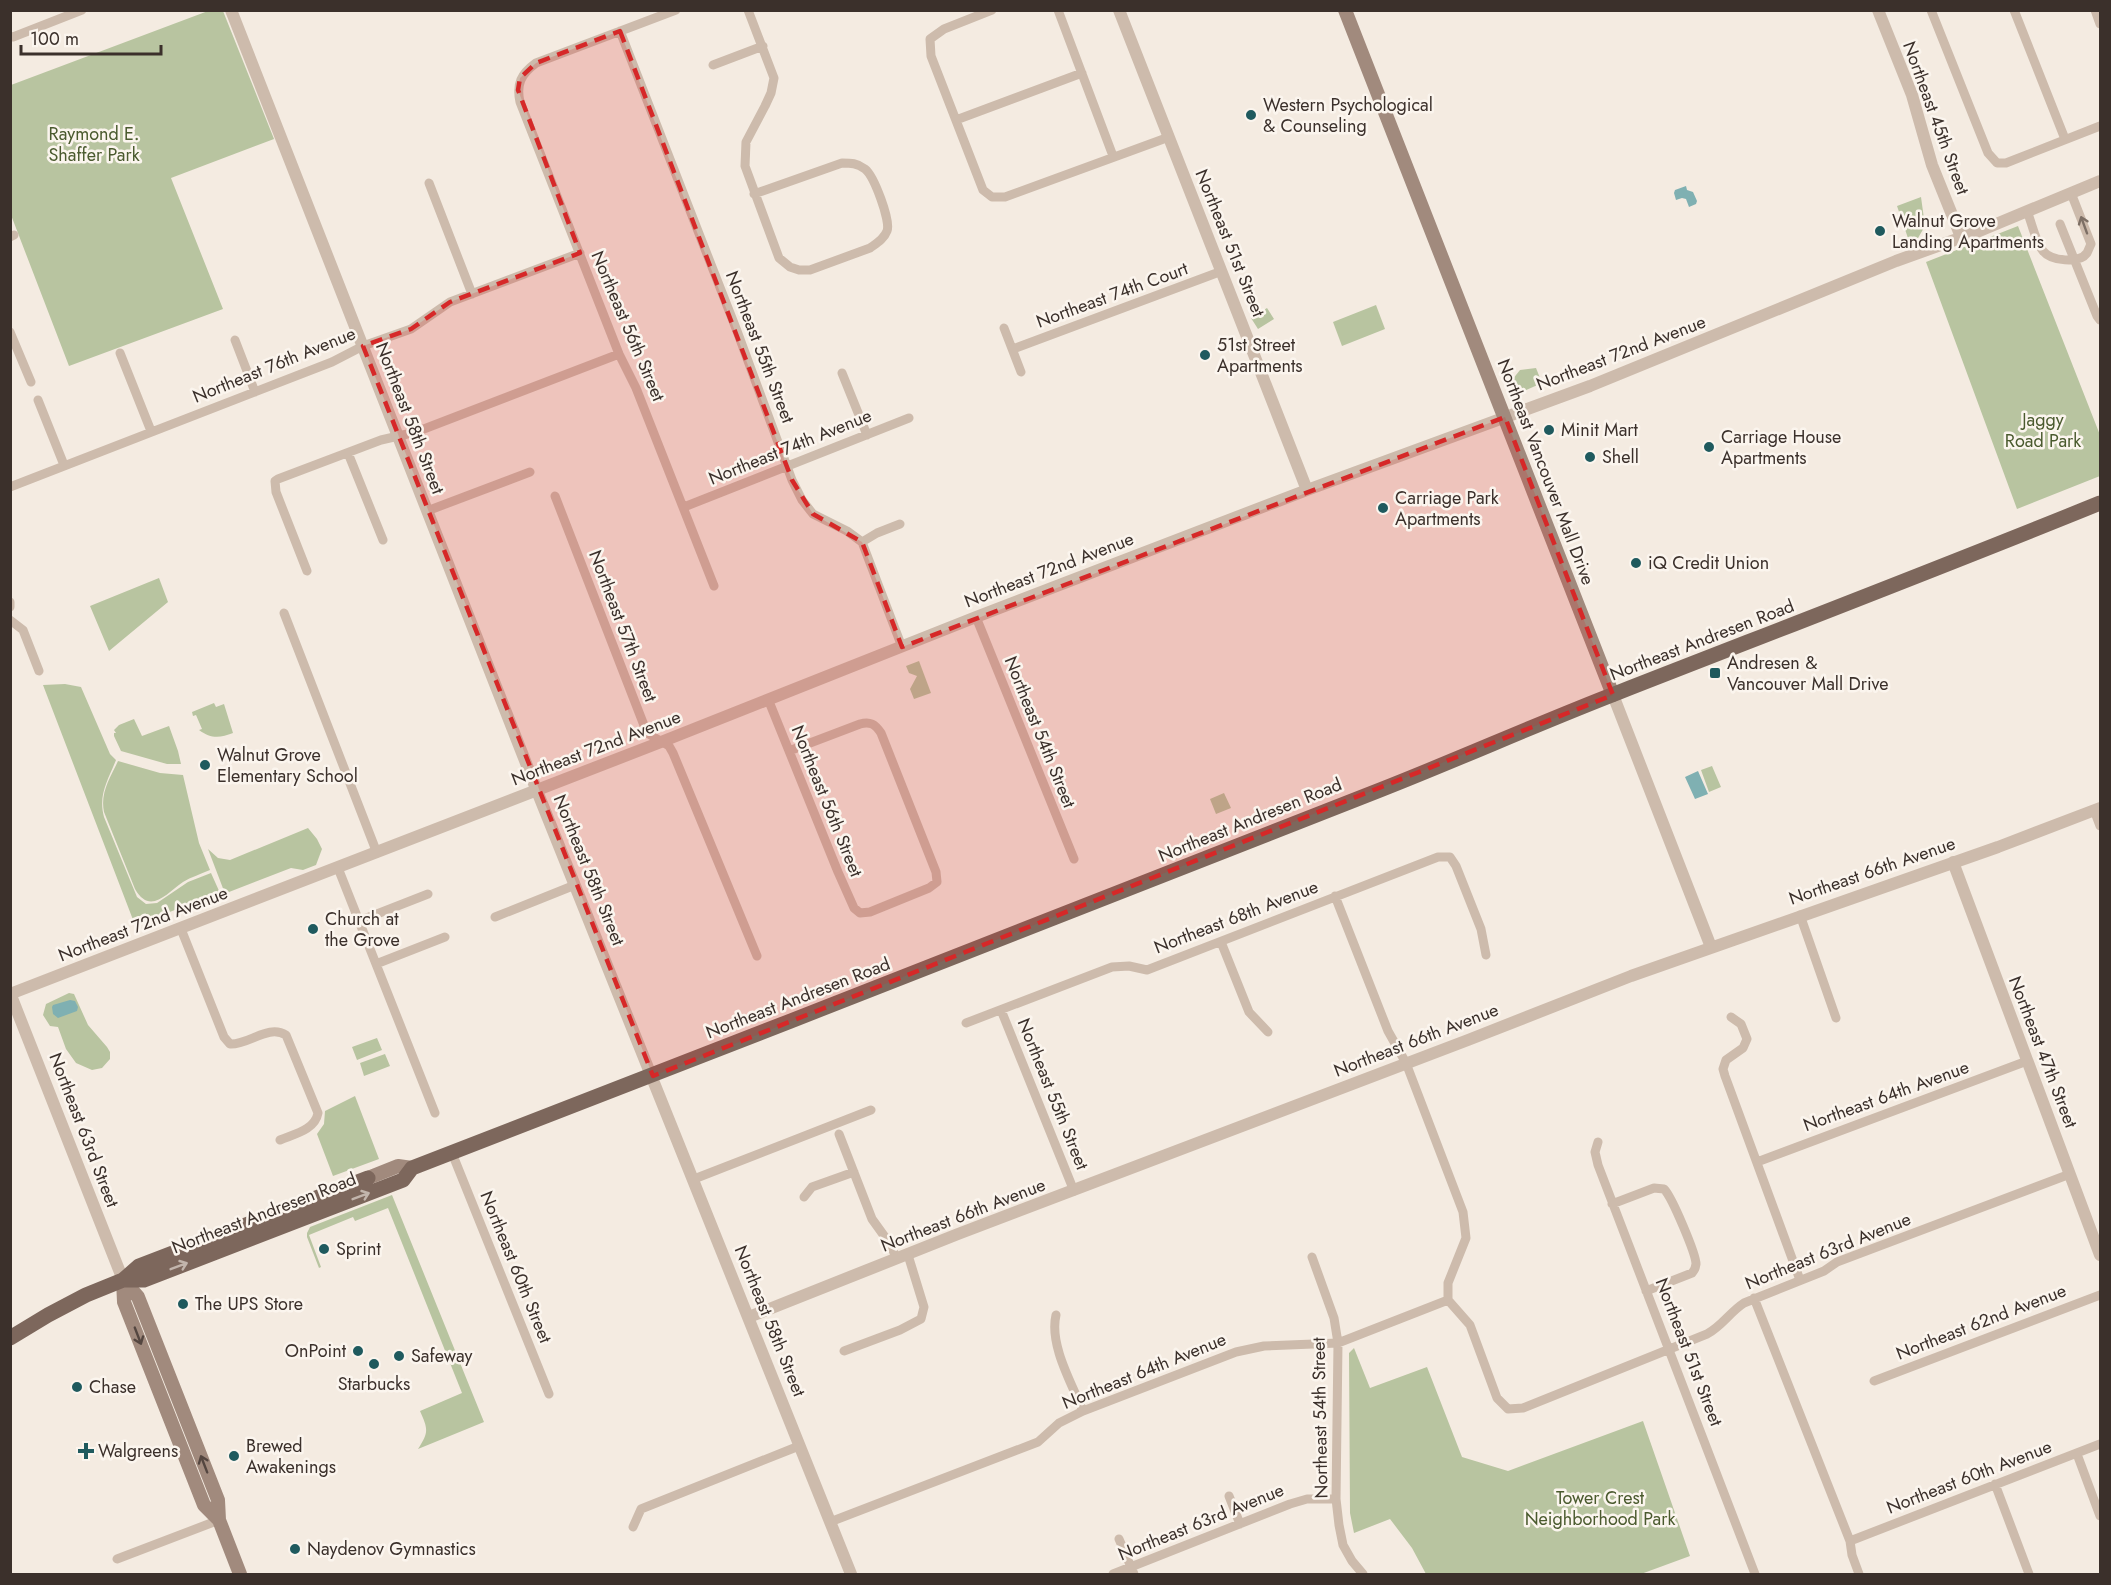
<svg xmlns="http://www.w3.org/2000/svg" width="2111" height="1585" font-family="Jost,sans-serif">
<rect width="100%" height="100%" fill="#f4ebe1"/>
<path fill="#b8c4a0" d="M 208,11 L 223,11 L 274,139 L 171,178 L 223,309 L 69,366 L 11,215 L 11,85 Z
M 1921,197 L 1925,226 L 1918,238 L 1909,241 L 1897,206 Z
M 2018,226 L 2100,435 L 2100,476 L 2017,509 L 1926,262 Z
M 1376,305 L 1385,329 L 1342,346 L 1333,322 Z
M 1267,308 L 1274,319 L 1258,329 L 1251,318 Z
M 1536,368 L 1542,383 L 1522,392 L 1512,380 L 1520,370 Z
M 159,578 L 168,602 L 109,651 L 90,606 Z
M 919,661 L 931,693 L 914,699 L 910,689 L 917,676 L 909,673 L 906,666 Z
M 65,684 L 81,687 L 110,754 L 116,760 C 108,780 98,795 104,817 L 137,897 L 146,904 L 157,903 L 188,882 L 211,873 L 220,893 L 135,925 L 43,685 Z
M 214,703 L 216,707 L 224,704 L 233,733 C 220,738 211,739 199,730 L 202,729 L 196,715 L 193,716 L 192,712 Z
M 134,719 L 142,736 L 169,726 L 178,751 L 181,764 L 167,764 L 121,751 L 114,736 L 114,733 L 116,733 L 114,730 L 119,725 Z
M 118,761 L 160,773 L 183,775 L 199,843 L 210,870 C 201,874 191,877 183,882 C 166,894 150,915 135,889 L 104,812 C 100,793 110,778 118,761 Z
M 1712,766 L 1721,787 L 1709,792 L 1701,770 Z
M 1224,793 L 1231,808 L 1216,814 L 1210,799 Z
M 308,828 L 317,839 L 322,849 L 316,865 L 303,870 L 291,868 L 229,892 L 224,891 L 208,849 L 218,858 L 230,860 Z
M 69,993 L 74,994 L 88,1025 L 107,1047 L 110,1052 L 110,1059 L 102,1068 L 92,1070 L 76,1063 L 66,1049 L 58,1027 L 50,1026 L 43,1015 L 46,1004 Z
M 377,1038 L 382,1050 L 357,1060 L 352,1047 Z
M 385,1054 L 390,1066 L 364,1076 L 360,1063 Z
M 355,1096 L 379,1159 L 333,1176 L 317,1134 L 324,1124 L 325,1111 Z
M 392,1195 L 484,1422 L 418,1449 C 429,1432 428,1429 420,1411 L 462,1393 L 388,1208 L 355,1221 L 353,1217 L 309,1235 L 321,1267 L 319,1268 L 307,1237 L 307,1233 L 310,1227 Z
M 1354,1348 L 1370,1388 L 1427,1367 L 1462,1457 L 1508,1471 L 1643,1421 L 1690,1556 L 1641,1574 L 1426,1574 L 1412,1548 L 1390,1519 L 1354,1533 L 1350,1513 L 1349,1353 Z"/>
<path fill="#7fb0b2" d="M 1686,186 L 1687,190 L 1693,192 L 1697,201 L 1696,204 L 1689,207 L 1686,199 L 1682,198 L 1676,200 L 1674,193 L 1675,190 Z
M 1698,771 L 1708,794 L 1695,799 L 1685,777 Z
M 70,1000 L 75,1001 L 78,1007 L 77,1011 L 58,1018 L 53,1014 L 52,1007 L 53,1005 Z"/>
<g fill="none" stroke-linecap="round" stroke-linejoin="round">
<path stroke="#cdbbac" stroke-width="9" d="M 676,10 L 536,63 C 521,74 516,84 520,102 L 619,354 L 636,388 L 714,586
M 748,10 L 774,78 L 771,93 L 765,106 L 746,142 L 745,166 L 779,258 L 790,267 L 799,270 L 810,270 L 870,248 C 877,243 884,239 887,231 C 891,221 874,176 865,169 C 857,163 851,163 842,163 L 754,194
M 992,10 L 944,29 L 930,39 L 931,56 L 983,190 L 992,197 L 1005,197 L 1169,137
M 1058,10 L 1113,156
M 1931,10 L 1988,153 L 1997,163 L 2006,163 L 2100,126
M 2014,10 L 2065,139
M 2095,10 L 2100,24
M 620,31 L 737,331 L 792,480 L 802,500 L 813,514 L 847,531 L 862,542 L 902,647
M 10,36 L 13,37 L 82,10
M 713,65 L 763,46
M 956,120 L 1082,73
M 429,183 L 472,294
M 2027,211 C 2032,223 2035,241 2043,251 C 2051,261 2079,264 2087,253 C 2088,251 2090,246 2091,244 L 2071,193
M 2060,224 L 2097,316 L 2100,320
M 10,237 L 14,235
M 1004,328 L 1021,372
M 10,332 L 31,382
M 235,340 L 255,392
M 1013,349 L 1222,271
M 120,353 L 151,431
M 842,373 L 867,435
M 38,400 L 64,465
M 348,453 L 383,540
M 10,487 L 332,362 L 363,346 L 411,329 L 450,302 L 580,253
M 555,496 L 647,733 L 669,746 L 673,753 L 757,956
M 684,507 L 909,418
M 427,511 L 530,472
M 862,542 L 877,533 L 900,524
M 307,571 L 276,492 L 275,481 L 278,479 L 381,440 L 416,432 L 619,354
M 10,602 L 10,607
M 284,613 L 377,853
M 976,617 L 1074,859
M 10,620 L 23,630 L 39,671
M 768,699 L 838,872 L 854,908 L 860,913 L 870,912 L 929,888 L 937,882 L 936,872 L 881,733 C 875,724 870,721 860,724 L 789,751
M 2094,810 L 2100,826
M 338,868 L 435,1113
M 1335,896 L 1388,1031 L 1406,1063 L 1463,1212 L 1466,1238 L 1448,1283 L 1448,1300 L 1470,1325 L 1497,1398 L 1508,1409 L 1523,1408 L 1707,1334 C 1722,1326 1730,1312 1744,1303 L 1824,1271 L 1837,1262 L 2070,1174
M 1800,915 L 1836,1018
M 495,917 L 575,885
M 359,921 L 428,894
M 181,929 L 224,1037 L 230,1044 C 249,1045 268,1024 286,1035 L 318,1113 C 315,1130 294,1134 280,1140
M 1221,942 L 1249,1012 L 1268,1032
M 376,964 L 445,937
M 1001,1010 L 1074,1191
M 1731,1017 L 1741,1024 L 1747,1039 L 1743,1048 L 1726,1060 L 1723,1069 L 1725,1076 L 1800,1280
M 966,1023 L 1112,967 L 1129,966 L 1147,970 L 1438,857 L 1450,857 L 1456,866 L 1481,929 L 1486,955
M 839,1134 L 872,1219 L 890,1244 L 897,1259
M 1598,1142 L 1595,1152 L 1598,1165 L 1755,1574
M 452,1153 L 549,1394
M 1757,1162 L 2027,1061
M 694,1179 L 871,1110
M 804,1197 L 812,1187 L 854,1172
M 1612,1204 L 1654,1188 L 1664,1189 C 1672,1197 1696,1254 1696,1264 C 1695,1269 1695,1269 1692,1273 L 1646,1291
M 1312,1257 L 1334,1318 L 1338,1343 L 1336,1499 L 1339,1525 L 1343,1545 L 1352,1561 L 1363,1574
M 1754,1298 L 1850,1541 L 1852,1555 L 1859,1574
M 1056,1315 C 1049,1345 1072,1384 1083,1411
M 844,1351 L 900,1330 L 921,1319 L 924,1307 L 908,1255
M 1874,1381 L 2100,1295
M 2077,1454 L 2100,1516
M 1995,1484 L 2029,1574
M 1229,1496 L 1240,1524
M 830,1522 L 1038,1442 L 1059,1423 L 1083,1411 L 1236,1352 L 1264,1346 L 1338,1343 L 1448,1300
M 633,1527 L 641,1509 L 799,1446
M 1119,1539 L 1134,1574
M 1850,1541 L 2100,1444
M 117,1559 L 219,1520
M 1113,1574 L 1290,1504 L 1307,1499 L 1336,1499"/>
<path stroke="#cdbbac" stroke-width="12" d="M 231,10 L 533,781 L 851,1574
M 1119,10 L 1307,490
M 1878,10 L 1912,95 L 1932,165 L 1961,237
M 1613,695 L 1711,947
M 1953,862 L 2100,1255
M 10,993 L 123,1280
M 10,994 L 661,742 L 976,617 L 1307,490 L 1590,386 L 1896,261 L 1977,232 L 2100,181
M 749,1317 L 958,1234 L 1468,1040 L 1631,976 L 1998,847 L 2100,808"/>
<path stroke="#a18a7d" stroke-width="14" d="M 1345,10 L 1613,695
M 368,1178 L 398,1166 L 412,1168
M 123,1280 L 138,1297 L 218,1500 L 219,1520 L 240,1574
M 123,1280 L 124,1302 L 204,1505 L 219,1520"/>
<path stroke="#7d675c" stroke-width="15" d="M 123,1280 L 139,1266 L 368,1178
M 10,1338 L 48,1315 L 86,1295 L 123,1280 L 144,1280 L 403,1180 L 412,1168 C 735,1043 1058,917 1380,790 C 1459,759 1537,724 1617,693 C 1778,630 1940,568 2100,503"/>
</g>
<defs><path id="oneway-shaft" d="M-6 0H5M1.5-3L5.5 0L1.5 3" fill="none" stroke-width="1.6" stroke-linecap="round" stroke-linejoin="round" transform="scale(1.5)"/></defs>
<use stroke="#7d6f65" href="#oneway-shaft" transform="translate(2084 225) rotate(-110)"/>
<g stroke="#c2b5ac">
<use href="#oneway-shaft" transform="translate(361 1196) rotate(-21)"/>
<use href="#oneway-shaft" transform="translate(179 1266) rotate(-21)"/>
</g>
<g stroke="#544640">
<use href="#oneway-shaft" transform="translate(138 1336) rotate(69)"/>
<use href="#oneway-shaft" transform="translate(204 1464) rotate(-111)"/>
</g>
<path fill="#d62828" fill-opacity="0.2" stroke="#d62828" stroke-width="4.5" stroke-dasharray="12 8" stroke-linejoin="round" d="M 620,31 L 792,480 L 813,514 L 862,542 L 902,647 L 1505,417 L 1613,695 L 653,1076 L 363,346 L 411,329 L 450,302 L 580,253 L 518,90 L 520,78 L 536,63 Z"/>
<g fill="#1f5a5e" stroke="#fbf5ee" stroke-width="2">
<circle cx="1251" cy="115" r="6"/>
<circle cx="1880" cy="231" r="6"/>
<circle cx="1205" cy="355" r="6"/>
<circle cx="1549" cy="430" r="6"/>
<circle cx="1709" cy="447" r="6"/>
<circle cx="1590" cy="457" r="6"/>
<circle cx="1383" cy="508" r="6"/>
<circle cx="1636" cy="563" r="6"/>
<rect x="1709" y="667" width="12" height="12" rx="3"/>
<circle cx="205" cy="765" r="6"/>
<circle cx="313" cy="929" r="6"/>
<circle cx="324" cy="1249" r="6"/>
<circle cx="183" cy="1304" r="6"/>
<circle cx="358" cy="1351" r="6"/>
<circle cx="399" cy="1356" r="6"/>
<circle cx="374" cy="1364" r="6"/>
<circle cx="77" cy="1387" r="6"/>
<path d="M83 1442h6v6h6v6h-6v6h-6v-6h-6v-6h6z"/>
<circle cx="234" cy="1456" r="6"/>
<circle cx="295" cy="1549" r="6"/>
</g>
<g text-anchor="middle" stroke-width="5" stroke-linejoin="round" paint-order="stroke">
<g font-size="18" fill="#3b302b" stroke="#fbf5ee" text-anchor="start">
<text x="1263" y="111">Western Psychological<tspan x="1263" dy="21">&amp; Counseling</tspan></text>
<text x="1892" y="227">Walnut Grove<tspan x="1892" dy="21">Landing Apartments</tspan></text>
<text x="1217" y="351">51st Street<tspan x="1217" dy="21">Apartments</tspan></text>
<text x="1561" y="436">Minit Mart</text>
<text x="1721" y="443">Carriage House<tspan x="1721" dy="21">Apartments</tspan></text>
<text x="1602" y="463">Shell</text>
<text x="1395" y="504">Carriage Park<tspan x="1395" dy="21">Apartments</tspan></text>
<text x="1648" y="569">iQ Credit Union</text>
<text x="1727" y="669">Andresen &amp;<tspan x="1727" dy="21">Vancouver Mall Drive</tspan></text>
<text x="217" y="761">Walnut Grove<tspan x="217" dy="21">Elementary School</tspan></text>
<text x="325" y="925">Church at<tspan x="325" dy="21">the Grove</tspan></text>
<text x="336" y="1255">Sprint</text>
<text x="195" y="1310">The UPS Store</text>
<text x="346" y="1357" text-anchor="end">OnPoint</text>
<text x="411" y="1362">Safeway</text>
<text x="374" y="1390" text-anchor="middle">Starbucks</text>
<text x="89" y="1393">Chase</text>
<text x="246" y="1452">Brewed<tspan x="246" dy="21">Awakenings</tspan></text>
<text x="98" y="1457">Walgreens</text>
<text x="307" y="1555">Naydenov Gymnastics</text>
</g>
<g font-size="18" fill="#3b302b" stroke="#fbf5ee">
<text transform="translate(1936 118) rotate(70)" y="6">Northeast 45th Street</text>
<text transform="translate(1230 243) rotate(68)" y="6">Northeast 51st Street</text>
<text transform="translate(1112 295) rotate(-20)" y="6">Northeast 74th Court</text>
<text transform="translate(628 326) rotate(67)" y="6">Northeast 56th Street</text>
<text transform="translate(760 347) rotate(69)" y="6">Northeast 55th Street</text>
<text transform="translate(1621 353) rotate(-21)" y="6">Northeast 72nd Avenue</text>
<text transform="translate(274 365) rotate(-22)" y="6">Northeast 76th Avenue</text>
<text transform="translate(410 418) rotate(69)" y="6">Northeast 58th Street</text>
<text transform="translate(790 447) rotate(-22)" y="6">Northeast 74th Avenue</text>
<text transform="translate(1546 472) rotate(69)" y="6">Northeast Vancouver Mall Drive</text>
<text transform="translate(1049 570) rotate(-21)" y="6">Northeast 72nd Avenue</text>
<text transform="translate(623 626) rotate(69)" y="6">Northeast 57th Street</text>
<text transform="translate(1702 640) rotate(-21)" y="6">Northeast Andresen Road</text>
<text transform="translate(1040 732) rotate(68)" y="6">Northeast 54th Street</text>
<text transform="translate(596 748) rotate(-21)" y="6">Northeast 72nd Avenue</text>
<text transform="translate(827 801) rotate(68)" y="6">Northeast 56th Street</text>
<text transform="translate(1250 820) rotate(-22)" y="6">Northeast Andresen Road</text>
<text transform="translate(589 870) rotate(68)" y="6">Northeast 58th Street</text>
<text transform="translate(1872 871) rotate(-19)" y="6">Northeast 66th Avenue</text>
<text transform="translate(1236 917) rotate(-21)" y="6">Northeast 68th Avenue</text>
<text transform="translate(143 924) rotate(-21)" y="6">Northeast 72nd Avenue</text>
<text transform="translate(798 998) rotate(-21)" y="6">Northeast Andresen Road</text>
<text transform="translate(1416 1040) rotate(-21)" y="6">Northeast 66th Avenue</text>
<text transform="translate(2043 1052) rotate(69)" y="6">Northeast 47th Street</text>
<text transform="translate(1053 1094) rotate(68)" y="6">Northeast 55th Street</text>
<text transform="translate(1886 1096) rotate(-20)" y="6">Northeast 64th Avenue</text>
<text transform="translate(84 1130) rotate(69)" y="6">Northeast 63rd Street</text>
<text transform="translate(264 1213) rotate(-21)" y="6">Northeast Andresen Road</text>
<text transform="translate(963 1215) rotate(-21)" y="6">Northeast 66th Avenue</text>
<text transform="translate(1828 1251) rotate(-22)" y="6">Northeast 63rd Avenue</text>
<text transform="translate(516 1267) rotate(68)" y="6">Northeast 60th Street</text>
<text transform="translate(770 1321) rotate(68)" y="6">Northeast 58th Street</text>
<text transform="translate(1981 1322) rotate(-21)" y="6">Northeast 62nd Avenue</text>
<text transform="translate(1689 1352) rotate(69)" y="6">Northeast 51st Street</text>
<text transform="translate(1144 1371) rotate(-22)" y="6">Northeast 64th Avenue</text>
<text transform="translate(1320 1418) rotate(-91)" y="6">Northeast 54th Street</text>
<text transform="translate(1969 1477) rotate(-21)" y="6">Northeast 60th Avenue</text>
<text transform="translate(1201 1522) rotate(-22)" y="6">Northeast 63rd Avenue</text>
</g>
<g font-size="18" fill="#4a5a2e" stroke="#fbf5ee">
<text x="94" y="140">Raymond E.<tspan x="94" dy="21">Shaffer Park</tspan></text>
<text x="2043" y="426">Jaggy<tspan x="2043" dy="21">Road Park</tspan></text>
<text x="1600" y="1504">Tower Crest<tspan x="1600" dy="21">Neighborhood Park</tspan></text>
</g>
</g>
<rect width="2111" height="1585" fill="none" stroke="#3b302b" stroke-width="24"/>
<path d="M21 45v9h140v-9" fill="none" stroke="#3b302b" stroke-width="3"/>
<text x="30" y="45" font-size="18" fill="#3b302b" stroke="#fbf5ee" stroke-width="4.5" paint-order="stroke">100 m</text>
</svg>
